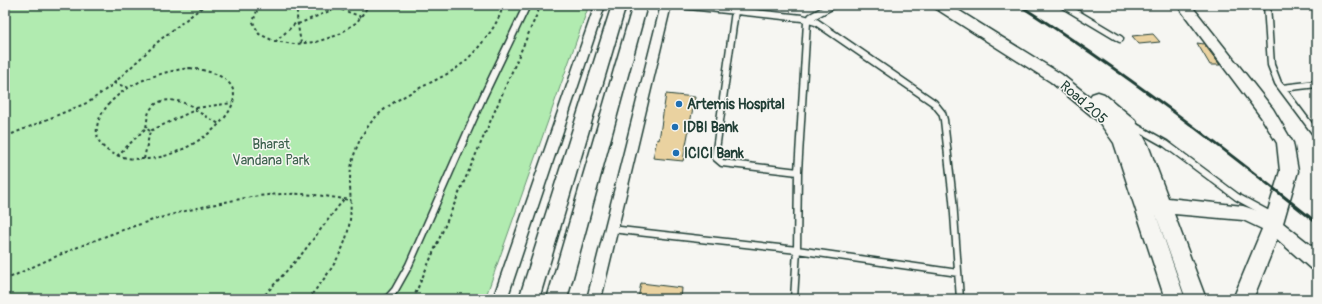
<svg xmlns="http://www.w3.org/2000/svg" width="1322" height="304" font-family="Pangolin,sans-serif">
<rect width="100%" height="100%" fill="#f6f6f2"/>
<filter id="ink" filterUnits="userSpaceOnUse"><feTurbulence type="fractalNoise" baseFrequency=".025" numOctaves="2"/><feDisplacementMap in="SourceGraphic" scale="8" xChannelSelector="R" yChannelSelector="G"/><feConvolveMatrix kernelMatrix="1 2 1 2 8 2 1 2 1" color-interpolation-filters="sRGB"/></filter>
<g filter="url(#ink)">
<path fill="#b1ebb0" stroke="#689472" d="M 5,5 L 589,5 L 485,299 L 5,299 Z"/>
<path fill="#ead2a0" stroke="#1f3d34" d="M 1153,34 L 1160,42 L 1139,44 L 1132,36 Z
M 1197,43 L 1204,44 L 1220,65 L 1210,65 Z
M 666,94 L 695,97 L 683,161 L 653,158 L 657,139 L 659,140 Z
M 641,283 L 682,288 L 681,299 L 638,299 Z"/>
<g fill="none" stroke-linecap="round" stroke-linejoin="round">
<defs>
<path id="lane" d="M 680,5 L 802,18 L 816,22 L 934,103 L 942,113 L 944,120 L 953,200 L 960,299
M 1063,5 L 1120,39
M 1267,5 L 1271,65 L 1278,83 L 1317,135
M 735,11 L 715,157 L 722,163 L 798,172
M 1282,88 L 1317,84
M 1134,126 L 1166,144 L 1237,197 L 1274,217
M 611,229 L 797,250 L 958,273
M 387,299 L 395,290 L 409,265 L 483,97 L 527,5
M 794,299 L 797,250 L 798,172 L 807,22 L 811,17 L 833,5"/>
<path id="street" d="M 595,5 L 605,5 L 507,299 L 493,299 Z
M 661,5 L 671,5 L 601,299 L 587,299 Z"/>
<path id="secondary" d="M 612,5 L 626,5 L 539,299 L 519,299 Z
M 633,5 L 647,5 L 567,299 L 547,299 Z
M 933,5 L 950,5 L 1061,74 L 1090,97 L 1092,94 L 1098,92 L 1104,94 L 1135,120 L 1148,145 L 1168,198 L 1243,206 L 1267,214 L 1280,171 L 1277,143 L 1261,117 L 1177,5 L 1191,5 L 1273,109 L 1293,143 L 1298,171 L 1283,223 L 1317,250 L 1317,270 L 1310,268 L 1277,239 L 1253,299 L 1233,299 L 1262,229 L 1243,220 L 1174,214 L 1206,299 L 1186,299 L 1155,212 L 1185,299 L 1165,299 L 1114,143 L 1099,122 L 1051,82 L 935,8 Z"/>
</defs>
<use href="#lane" stroke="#1f3d34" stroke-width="9"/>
<use href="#street" stroke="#1f3d34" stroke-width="3"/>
<use href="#secondary" stroke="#1f3d34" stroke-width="3"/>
<path stroke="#1f3d34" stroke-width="2" stroke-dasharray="3 3" stroke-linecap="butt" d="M 259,5 L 253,22 L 259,34 L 274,41 L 294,44 L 316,42 L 338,35 L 357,22 L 369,5
M 299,5 C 294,13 300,34 301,44
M 338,5 L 340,9 L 362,17
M 298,24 L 339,7
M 275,42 L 297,22
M 190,68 C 287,80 201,157 146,159 C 92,161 80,124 122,92 C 142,78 166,71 190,68 Z
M 114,83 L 129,88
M 196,108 L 232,103
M 150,131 L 146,128 C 147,123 147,117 149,112 C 159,93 182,101 196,108 L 195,110
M 12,134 L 89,102 L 112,85 L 161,39 L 205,5
M 117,156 L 146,128
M 144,159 L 150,131 L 195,110 L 219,124
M 5,280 C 73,247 142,219 216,204 C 239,199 263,194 288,194 C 309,193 330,197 351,200
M 261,299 L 301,255 L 344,199
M 308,299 C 326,277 344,255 349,226 C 352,211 350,196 350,181 C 350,160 359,136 373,120 C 395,96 426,87 452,71 C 465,63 476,51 485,39 C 493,29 500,18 503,5
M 413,299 L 541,5"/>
<use href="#lane" stroke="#f6f6f2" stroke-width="6"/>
<use href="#street" fill="#f6f6f2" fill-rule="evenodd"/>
<use href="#secondary" fill="#f6f6f2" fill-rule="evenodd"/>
<path stroke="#1f3d34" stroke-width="3" d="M 1019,5 C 1123,71 1221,146 1317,223"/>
</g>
</g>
<g fill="#1f6fb2" stroke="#f6f6f2" stroke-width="1.5">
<circle cx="679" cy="104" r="4"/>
<circle cx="675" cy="127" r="4"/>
<circle cx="676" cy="153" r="4"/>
</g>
<g text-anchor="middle" stroke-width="3" stroke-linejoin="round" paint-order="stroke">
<g font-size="14" fill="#1f3d34" stroke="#f6f6f2">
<text transform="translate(1084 102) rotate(41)" y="5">Road 205</text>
</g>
<g font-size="14" font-weight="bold" fill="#1f3d34" stroke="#f6f6f2" text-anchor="start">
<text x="687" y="109">Artemis Hospital</text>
<text x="683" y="132">IDBI Bank</text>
<text x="684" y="158">ICICI Bank</text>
</g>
<g font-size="14" fill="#3c604d" stroke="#f6f6f2">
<text x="271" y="149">Bharat<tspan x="271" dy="16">Vandana Park</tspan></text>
</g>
</g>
<rect width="1322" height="304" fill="none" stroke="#f6f6f2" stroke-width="20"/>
<rect x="10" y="10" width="1302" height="284" fill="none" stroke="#1f3d34" stroke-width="1.5" filter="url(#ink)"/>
</svg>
